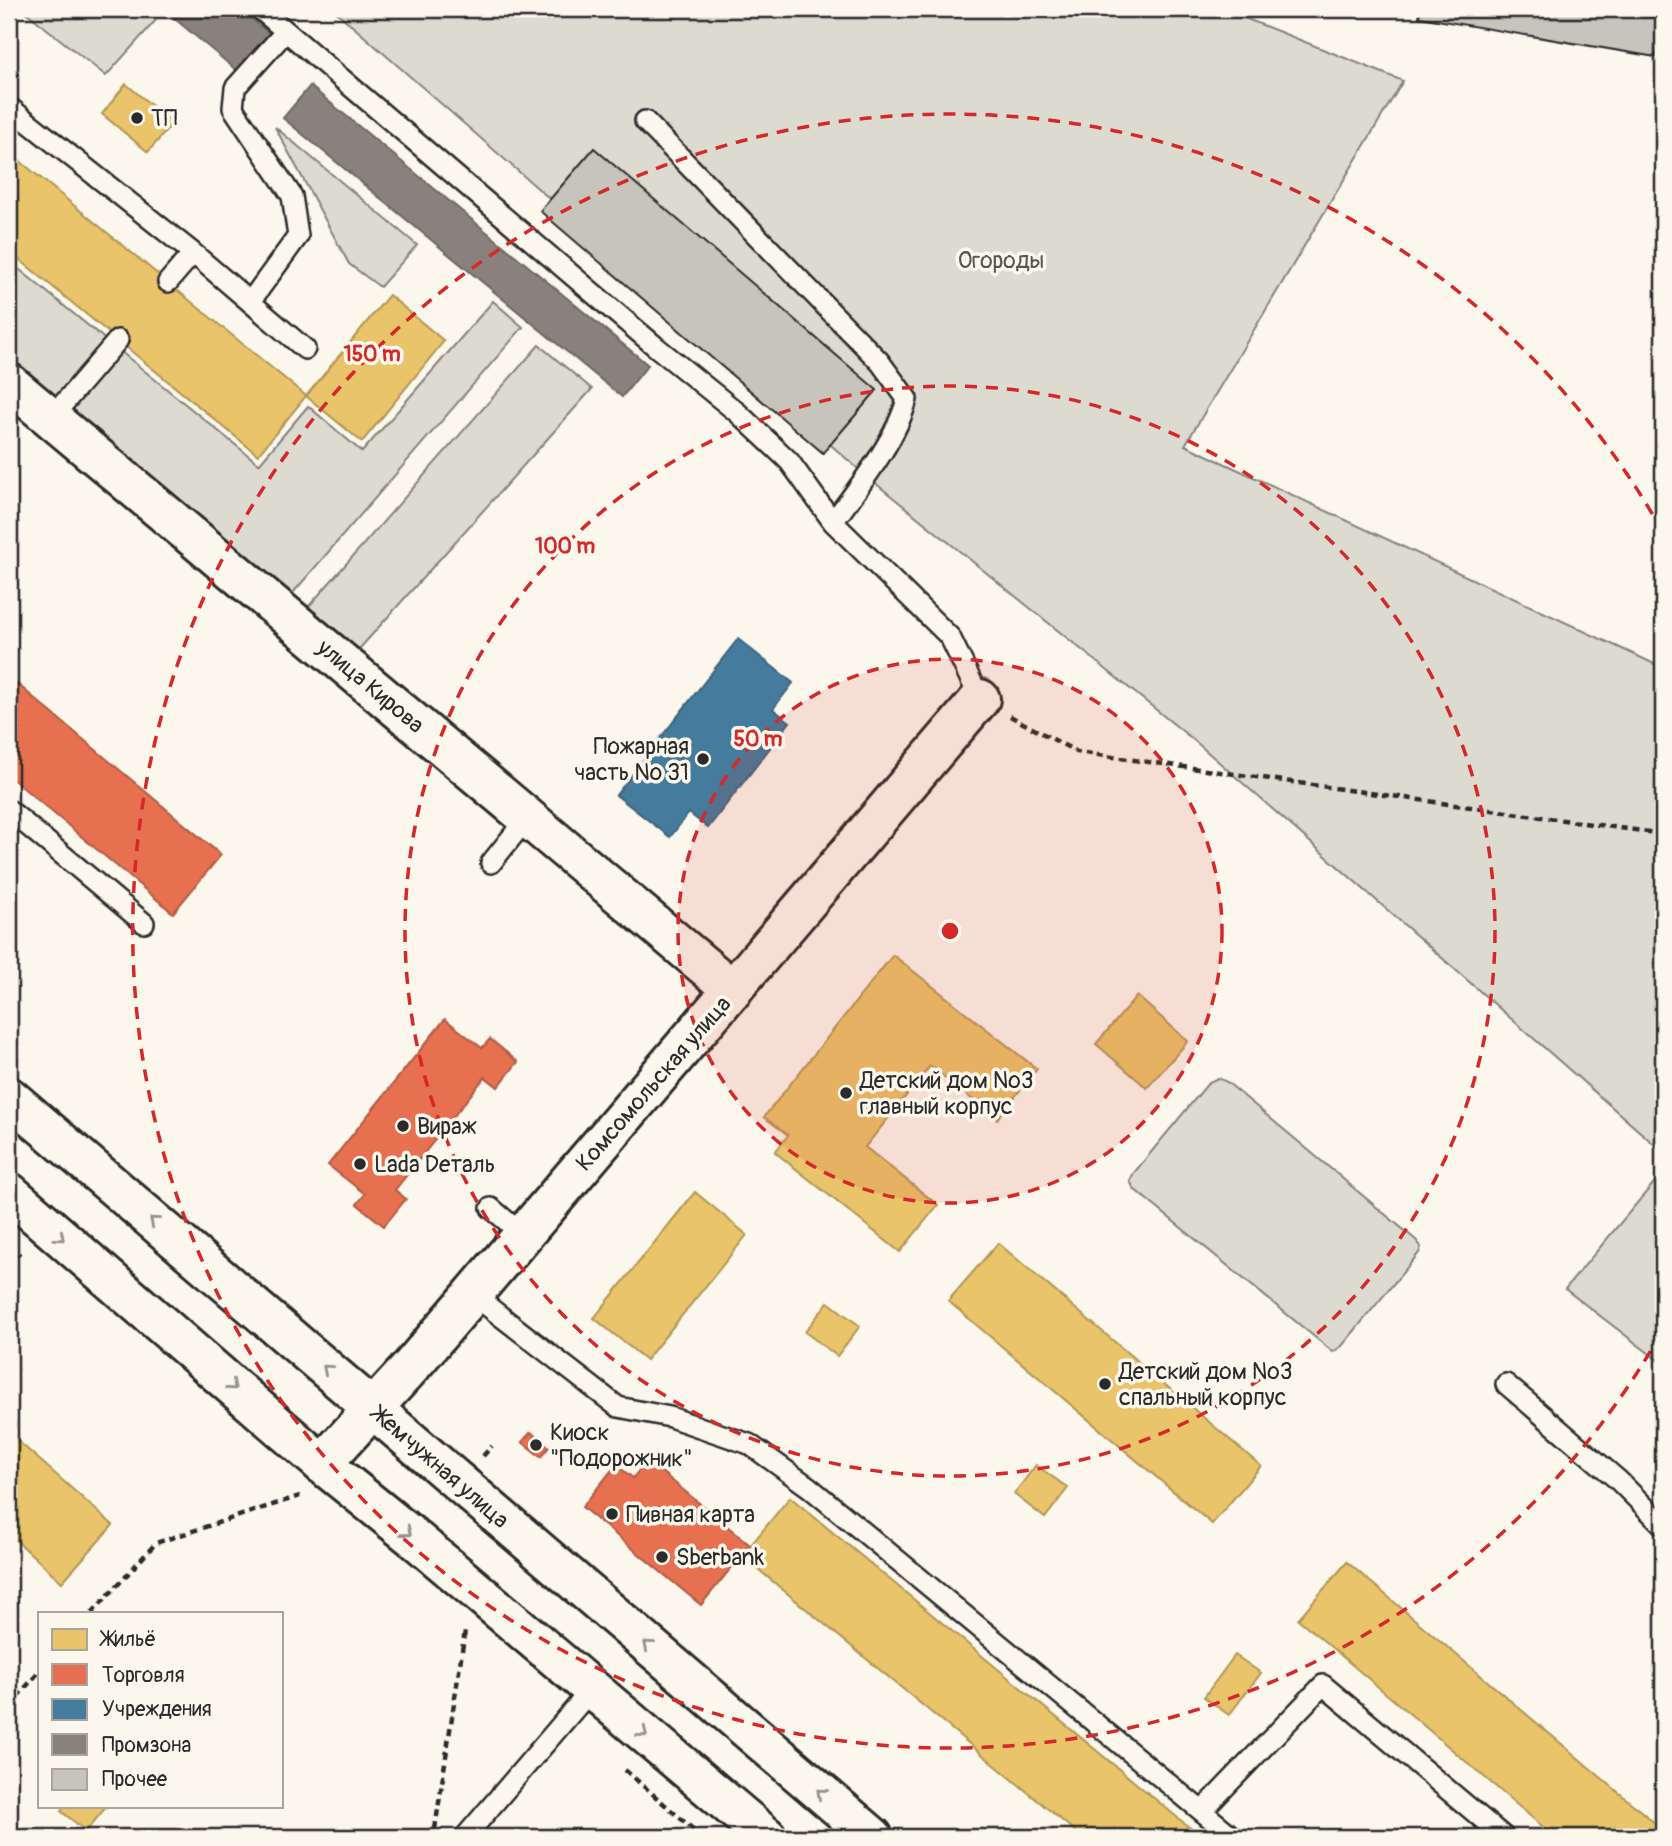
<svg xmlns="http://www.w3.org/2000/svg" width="1672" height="1846" font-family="Pangolin,sans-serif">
<rect width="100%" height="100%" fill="#fbf7ec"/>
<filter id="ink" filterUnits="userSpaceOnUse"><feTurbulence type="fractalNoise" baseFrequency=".0143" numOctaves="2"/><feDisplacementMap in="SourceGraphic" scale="14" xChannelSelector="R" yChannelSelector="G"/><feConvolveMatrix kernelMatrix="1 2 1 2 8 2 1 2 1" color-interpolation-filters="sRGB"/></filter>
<g filter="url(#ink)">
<path fill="#dddad0" stroke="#84827e" stroke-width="2" d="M 22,9 L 143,9 L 156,20 L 106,76 Z
M 333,9 L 1222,9 L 1403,81 L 1185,445 L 1663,668 L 1663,1152 L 1196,742 L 864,474 Z
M 275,127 L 417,245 L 380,287 L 349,264 Z
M 9,261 L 107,341 L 53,405 L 9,370 Z
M 493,301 L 523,327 L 286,601 L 63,414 L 120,351 L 259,464 L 308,406 L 362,452 Z
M 539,345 L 592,389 L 352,657 L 302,614 Z
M 1218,1078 L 1227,1082 L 1417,1241 L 1421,1247 L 1419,1253 L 1342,1346 L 1333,1352 L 1134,1189 L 1130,1181 L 1133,1174 L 1209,1082 Z
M 1663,1172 L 1663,1364 L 1565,1289 Z"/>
<path fill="#e9c46a" stroke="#b09657" stroke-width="2" d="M 126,84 L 173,123 L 148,152 L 102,114 Z
M 9,152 L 306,396 L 258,455 L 9,251 Z
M 389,295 L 444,341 L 362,442 L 306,396 Z
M 893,955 L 1037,1069 L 997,1119 L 930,1066 L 865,1147 L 938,1205 L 900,1252 L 775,1152 L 788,1135 L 764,1117 Z
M 1137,996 L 1188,1041 L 1147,1088 L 1096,1044 Z
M 695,1192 L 747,1235 L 646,1360 L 594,1318 Z
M 998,1243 L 1261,1466 L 1212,1524 L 948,1301 Z
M 828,1302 L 860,1326 L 837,1356 L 805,1332 Z
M 9,1433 L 113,1525 L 62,1582 L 9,1534 Z
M 1036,1465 L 1068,1488 L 1045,1518 L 1014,1494 Z
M 790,1497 L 1201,1837 L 1082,1837 L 742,1556 Z
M 1347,1562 L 1663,1830 L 1663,1837 L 1555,1837 L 1298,1619 Z
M 1235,1655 L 1261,1673 L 1229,1715 L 1204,1697 Z
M 65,1806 L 107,1806 L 86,1831 L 61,1811 Z"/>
<path fill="#e76f51" stroke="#af5b46" stroke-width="2" d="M 9,677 L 221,855 L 173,913 L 9,776 Z
M 445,1019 L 482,1048 L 490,1039 L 518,1062 L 498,1087 L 485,1077 L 395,1190 L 406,1199 L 384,1226 L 357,1204 L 365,1194 L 328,1165 Z
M 531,1432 L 549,1447 L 541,1457 L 522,1442 Z
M 647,1460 L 750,1545 L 701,1605 L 582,1507 L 616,1465 L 633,1478 Z"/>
<path fill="#457b9d" stroke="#3d637b" stroke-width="2" d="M 738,639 L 793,683 L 773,709 L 790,722 L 708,828 L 689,813 L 670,837 L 616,795 Z"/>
<path fill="#8a817c" stroke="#6e6764" stroke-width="2" d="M 163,9 L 240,9 L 270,34 L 236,70 Z
M 310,86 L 648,365 L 622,397 L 283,118 Z"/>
<path fill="#c7c4bc" stroke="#2b2b2b" stroke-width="2" d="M 1420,9 L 1602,9 L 1663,19 L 1656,57 L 1419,17 Z
M 594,148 L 877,390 L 823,453 L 540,211 Z"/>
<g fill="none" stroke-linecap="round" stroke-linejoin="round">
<defs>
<path id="lane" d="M 260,9 L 655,346 L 738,413 L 789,461 L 833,522 L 950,637 L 980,699
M 9,107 L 193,253 L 168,282
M 645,121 L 880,362 L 907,399 C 897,439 858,488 833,522
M 193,253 L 305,349
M 250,302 L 298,236 L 292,196 L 233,108 L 235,88 L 286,31
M 52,417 L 118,340
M 9,810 L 144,923
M 491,863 L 527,818
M 491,1208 L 522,1234
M 472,1294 L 618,1407 L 670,1417 L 749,1444 L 809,1487 L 1233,1837
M 1506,1384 L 1618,1480 L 1663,1525
M 1202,1811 L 1323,1685 L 1504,1837
M 465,1837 L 591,1690"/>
<path id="street" d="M 9,383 L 733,990
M 322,1464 L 409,1369 L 980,699"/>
<path id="primary" d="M 9,1097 L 873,1837
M 9,1192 L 322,1464 L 415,1539 L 767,1837"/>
</defs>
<use href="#lane" stroke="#2b2b2b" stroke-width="24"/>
<use href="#street" stroke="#2b2b2b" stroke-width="44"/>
<use href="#primary" stroke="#2b2b2b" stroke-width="44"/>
<path stroke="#2b2b2b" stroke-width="4.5" stroke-dasharray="7 5" stroke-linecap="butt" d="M 1010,716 L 1077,752 L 1663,834
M 9,1246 L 20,1255
M 483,1456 L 492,1446
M 92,1613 L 156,1543 L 300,1496
M 9,1706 L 40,1671
M 625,1770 L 702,1837
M 435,1829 L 465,1631"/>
<use href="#lane" stroke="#fbf7ec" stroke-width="19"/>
<use href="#street" stroke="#fbf7ec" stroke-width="38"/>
<use href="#primary" stroke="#fbf7ec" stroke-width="38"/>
</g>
<defs><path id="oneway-chevron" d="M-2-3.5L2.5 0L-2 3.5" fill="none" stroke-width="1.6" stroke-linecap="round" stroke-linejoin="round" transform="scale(1.75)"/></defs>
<g stroke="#93918c">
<use href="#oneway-chevron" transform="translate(154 1221) rotate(-139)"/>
<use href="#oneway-chevron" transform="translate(60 1237) rotate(41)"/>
<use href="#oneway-chevron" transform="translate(327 1369) rotate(-139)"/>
<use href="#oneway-chevron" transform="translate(232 1386) rotate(41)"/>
<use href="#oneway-chevron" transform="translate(407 1532) rotate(39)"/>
<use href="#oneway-chevron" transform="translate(648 1645) rotate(-139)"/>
<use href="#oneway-chevron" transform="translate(643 1733) rotate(40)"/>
<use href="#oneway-chevron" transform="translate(821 1793) rotate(-139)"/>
</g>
</g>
<circle cx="950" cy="931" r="272" fill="#d62828" fill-opacity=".12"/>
<g fill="none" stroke="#d62828" stroke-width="3.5" stroke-dasharray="12 9">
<circle cx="950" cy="931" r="272"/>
<circle cx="950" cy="931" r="545"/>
<path d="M1661 1333A817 817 0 1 1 1661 529"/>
</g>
<g fill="#2b2b2b" stroke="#fbf7ec" stroke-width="2.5">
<circle cx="137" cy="118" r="7"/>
<circle cx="703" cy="759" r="7"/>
<circle cx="846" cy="1093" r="7"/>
<circle cx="403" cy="1126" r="7"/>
<circle cx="360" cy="1164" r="7"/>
<circle cx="1105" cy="1384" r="7"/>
<circle cx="536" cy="1445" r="7"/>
<circle cx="612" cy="1514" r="7"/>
<circle cx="662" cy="1557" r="7"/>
</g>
<g text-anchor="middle" stroke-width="7" stroke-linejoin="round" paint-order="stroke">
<g font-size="23" fill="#2b2b2b" stroke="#fbf7ec" text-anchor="start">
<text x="151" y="126">ТП</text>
<text x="689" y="754" text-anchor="end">Пожарная<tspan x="689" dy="26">часть № 31</tspan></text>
<text x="860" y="1088">Детский дом №3<tspan x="860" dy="26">главный корпус</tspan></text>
<text x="417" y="1134">Вираж</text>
<text x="374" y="1172">Lada Dеталь</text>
<text x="1119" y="1379">Детский дом №3<tspan x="1119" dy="26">спальный корпус</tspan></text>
<text x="550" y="1440">Киоск<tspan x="550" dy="26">"Подорожник"</tspan></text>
<text x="626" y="1522">Пивная карта</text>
<text x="676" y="1565">Sberbank</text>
</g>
<g font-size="23" fill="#585754" stroke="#fbf7ec">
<text x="1001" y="268">Огороды</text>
</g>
<g font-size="23" fill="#2b2b2b" stroke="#fbf7ec">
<text transform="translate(371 686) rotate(40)" y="8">улица Кирова</text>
<text transform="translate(653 1083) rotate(-49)" y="8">Комсомольская улица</text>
<text transform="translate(441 1467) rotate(41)" y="8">Жемчужная улица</text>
</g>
</g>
<circle cx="950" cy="931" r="10" fill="#d62828" stroke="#fbf7ec" stroke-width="3.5"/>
<g font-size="21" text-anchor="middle" font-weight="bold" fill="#d62828" stroke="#fbf7ec" stroke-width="7" stroke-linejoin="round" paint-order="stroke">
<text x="372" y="361">150 m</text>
<text x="565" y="553">100 m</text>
<text x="758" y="746">50 m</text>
</g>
<rect width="1672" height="1846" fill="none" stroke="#fbf7ec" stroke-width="35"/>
<rect x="18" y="18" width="1637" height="1811" fill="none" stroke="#2b2b2b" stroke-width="2.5" filter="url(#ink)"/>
<rect x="38" y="1612" width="245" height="196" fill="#fbf7ec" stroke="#a8a59f" stroke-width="2"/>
<rect x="52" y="1629" width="35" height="21" fill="#e9c46a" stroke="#a8a59f" stroke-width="2"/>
<text x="102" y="1646" font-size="21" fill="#2b2b2b">Жильё</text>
<rect x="52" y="1664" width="35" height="21" fill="#e76f51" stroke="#a8a59f" stroke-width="2"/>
<text x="102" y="1682" font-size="21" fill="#2b2b2b">Торговля</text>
<rect x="52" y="1699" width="35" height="21" fill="#457b9d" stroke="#a8a59f" stroke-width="2"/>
<text x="102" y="1716" font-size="21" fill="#2b2b2b">Учреждения</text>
<rect x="52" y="1734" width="35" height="21" fill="#8a817c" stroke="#a8a59f" stroke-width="2"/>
<text x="102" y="1752" font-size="21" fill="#2b2b2b">Промзона</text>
<rect x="52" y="1769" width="35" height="21" fill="#c7c4bc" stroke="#a8a59f" stroke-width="2"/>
<text x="102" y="1786" font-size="21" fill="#2b2b2b">Прочее</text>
</svg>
